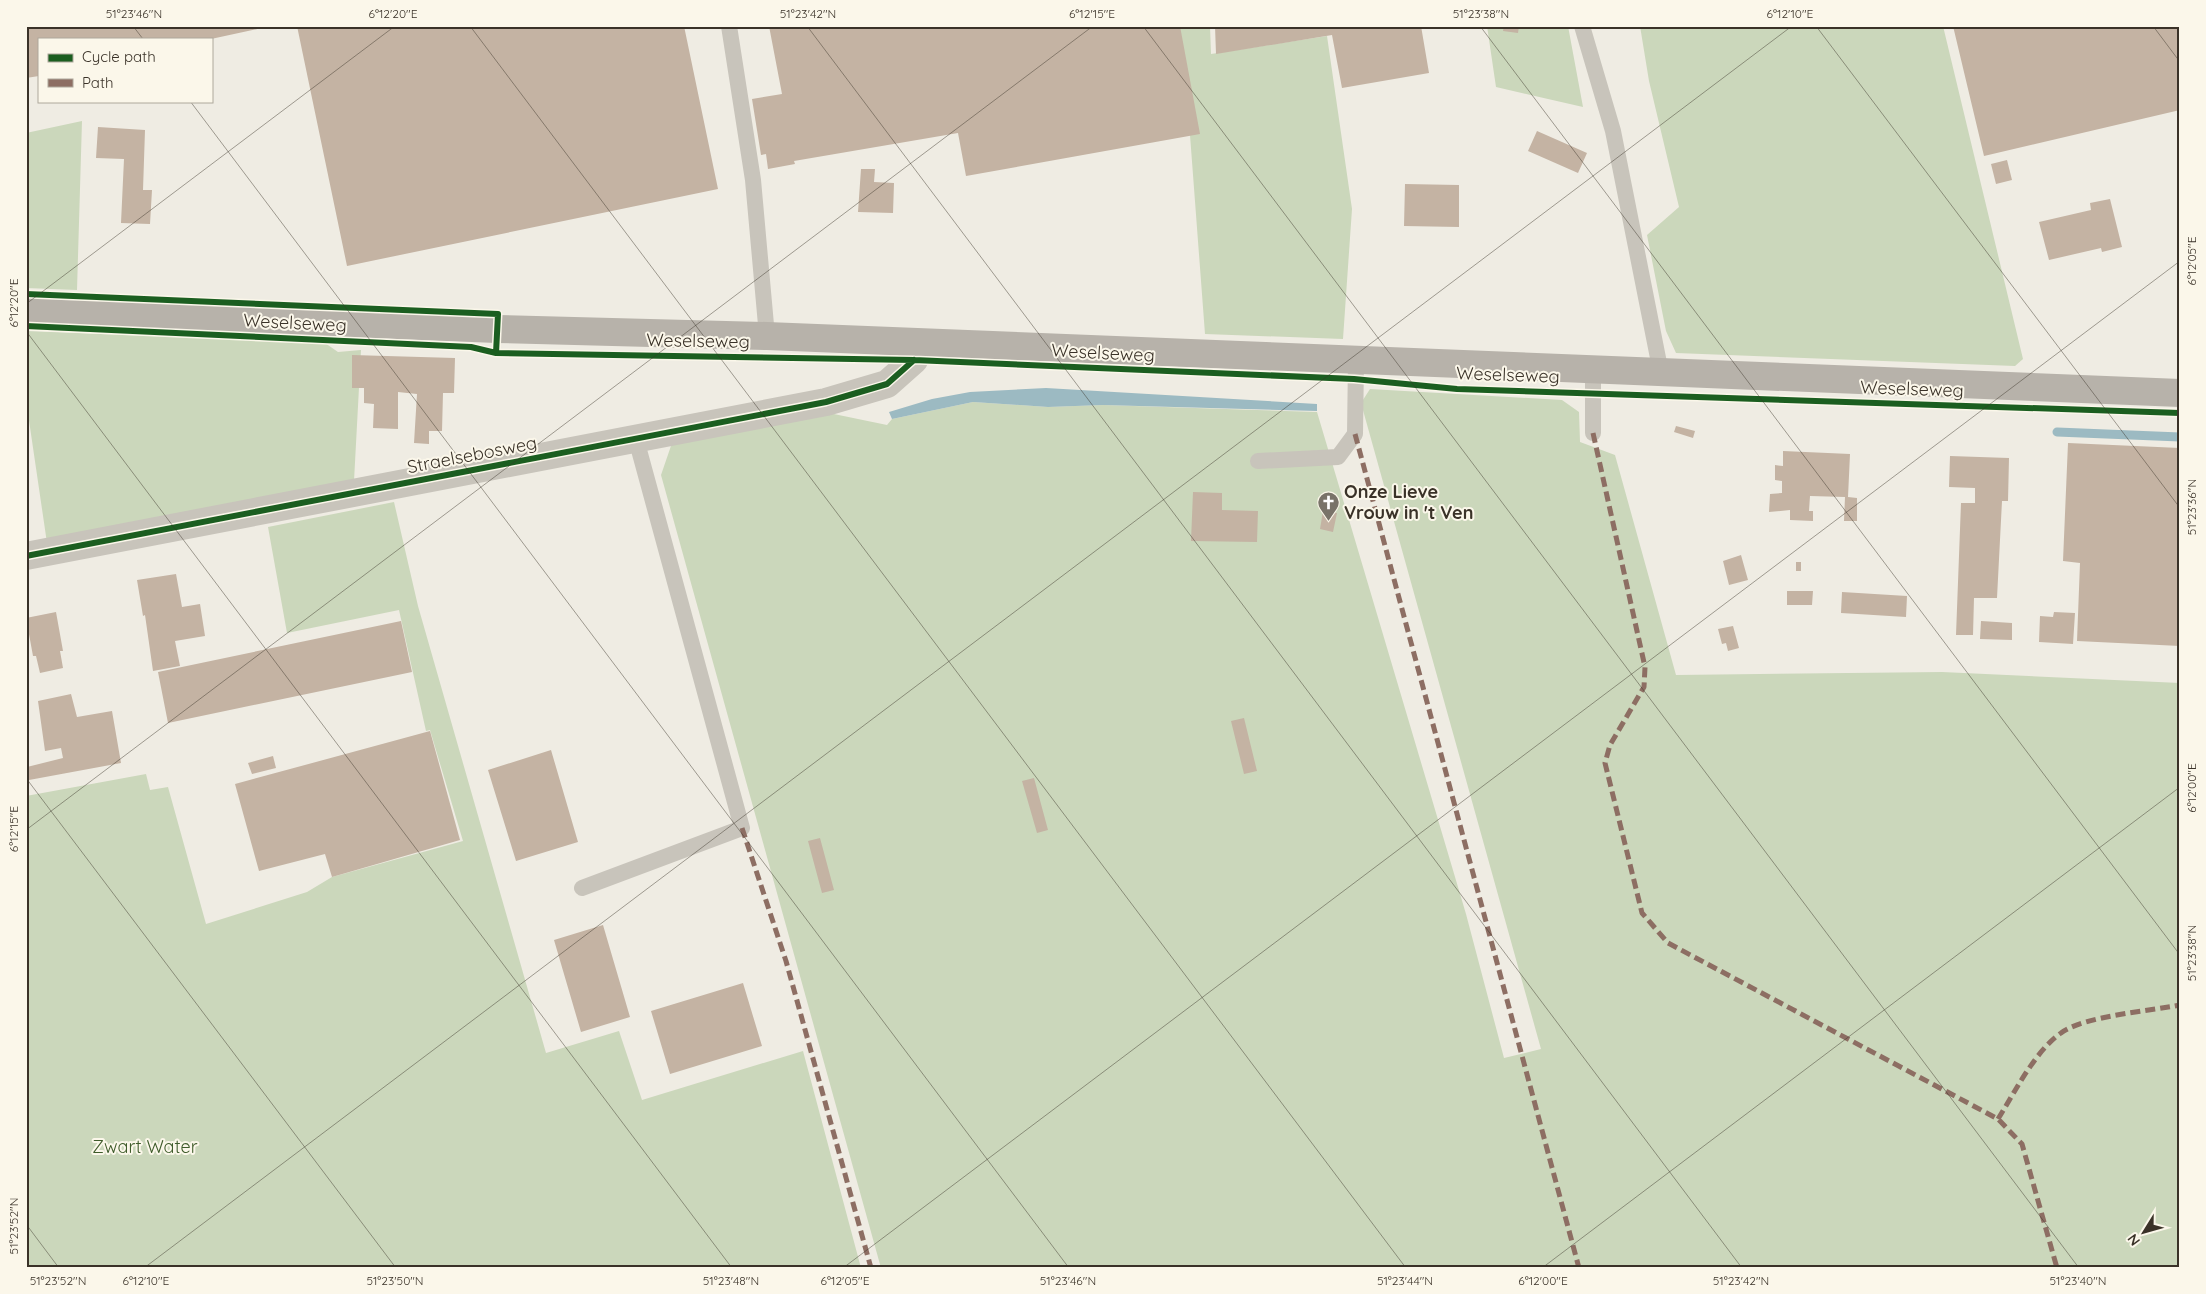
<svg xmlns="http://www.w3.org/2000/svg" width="2206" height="1294" font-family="Quicksand,sans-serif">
<rect width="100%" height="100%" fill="#efece3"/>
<path fill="#cbd7bb" d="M 1176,26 L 1210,26 L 1211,54 L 1327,36 L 1352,209 L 1343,339 L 1205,334 L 1190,135 Z
M 1487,26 L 1568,26 L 1583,107 L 1496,87 Z
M 1640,26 L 1943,26 L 2023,359 L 2015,366 L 1676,353 L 1666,331 L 1647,235 L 1679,207 L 1649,81 Z
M 82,121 L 77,290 L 26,288 L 26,133 Z
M 26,331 L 325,343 L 338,352 L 361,350 L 354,481 L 47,543 L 26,400 Z
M 1370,389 L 1562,400 L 1579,412 L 1580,442 L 1615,455 L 1676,675 L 1942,672 L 2180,683 L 2180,1268 L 881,1268 L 661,475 L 673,440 L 829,413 L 887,425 L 892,419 L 973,402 L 1048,407 L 1103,405 L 1317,412 L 1466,914 L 1504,1058 L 1541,1049 L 1361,403 Z
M 394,502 L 418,606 L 546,1053 L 619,1031 L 642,1100 L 803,1051 L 861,1268 L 26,1268 L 26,796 L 146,774 L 150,790 L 168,787 L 206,924 L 307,892 L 332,877 L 463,841 L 430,730 L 426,731 L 399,610 L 287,633 L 268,527 Z"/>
<path fill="#9cbac2" d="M 1046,388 L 1317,404 L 1317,411 L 1103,405 L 1048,407 L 973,402 L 892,419 L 889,412 L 932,399 L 970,392 Z"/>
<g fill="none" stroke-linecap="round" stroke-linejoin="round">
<path stroke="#9cbac2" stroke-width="9" d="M 2057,432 L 2180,437"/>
</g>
<path fill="#c4b3a3" d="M 26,26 L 267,26 L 267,27 L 211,39 L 39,39 L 39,76 L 26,78 Z
M 297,26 L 684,26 L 718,189 L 347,266 Z
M 769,26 L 1180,26 L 1200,134 L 966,176 L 958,133 L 794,161 L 795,164 L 768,169 L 766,154 L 761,155 L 752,99 L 782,94 Z
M 1215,26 L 1421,26 L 1429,73 L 1342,88 L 1332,35 L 1216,54 Z
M 1504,26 L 1519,26 L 1518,33 L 1503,31 Z
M 1953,26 L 2180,26 L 2180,110 L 1984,156 Z
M 98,127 L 145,130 L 143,190 L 152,190 L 150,224 L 121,223 L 124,159 L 96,158 Z
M 1537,131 L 1587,153 L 1578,173 L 1528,151 Z
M 2007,160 L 2012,180 L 1996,184 L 1991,164 Z
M 861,169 L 875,169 L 874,182 L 894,183 L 893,213 L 858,212 Z
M 1405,184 L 1459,185 L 1459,227 L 1404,226 Z
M 2110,199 L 2122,247 L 2102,252 L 2101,248 L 2049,260 L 2039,222 L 2091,210 L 2090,203 Z
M 352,355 L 455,358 L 454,393 L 443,393 L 442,431 L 429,431 L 429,444 L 414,443 L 417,394 L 398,392 L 398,429 L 373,428 L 374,404 L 364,403 L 364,388 L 352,388 Z
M 1676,426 L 1695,431 L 1693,438 L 1674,432 Z
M 2068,443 L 2180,448 L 2180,646 L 2077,641 L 2080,563 L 2063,561 Z
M 1783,451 L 1850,454 L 1848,497 L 1857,498 L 1857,521 L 1844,521 L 1845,497 L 1810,496 L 1809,511 L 1813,511 L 1813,521 L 1790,520 L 1790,510 L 1769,512 L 1770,494 L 1782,493 L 1782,481 L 1775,480 L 1775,465 L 1783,466 Z
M 1950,456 L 2009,458 L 2008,501 L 2002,501 L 1997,598 L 1974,598 L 1973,635 L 1956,635 L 1961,503 L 1975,503 L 1975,488 L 1949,487 Z
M 1193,492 L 1222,493 L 1222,510 L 1258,511 L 1257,542 L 1191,541 Z
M 1323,511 L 1337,513 L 1333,532 L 1320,529 Z
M 1741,555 L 1748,580 L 1729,585 L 1723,561 Z
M 1796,562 L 1801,562 L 1801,571 L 1796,571 Z
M 176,574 L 182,607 L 200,604 L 205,636 L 175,641 L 180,666 L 153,671 L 145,615 L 143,616 L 137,580 Z
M 1787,591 L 1813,591 L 1812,605 L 1787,605 Z
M 1842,592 L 1907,596 L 1906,617 L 1841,613 Z
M 56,612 L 63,651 L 60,651 L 63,668 L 40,673 L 36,656 L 33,656 L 26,618 Z
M 2054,612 L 2075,613 L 2073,644 L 2039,642 L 2040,616 L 2053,617 Z
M 401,621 L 412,672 L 168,723 L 158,672 Z
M 1981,621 L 2012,623 L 2012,640 L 1980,639 Z
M 1733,626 L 1739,648 L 1728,651 L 1726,643 L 1722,644 L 1718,629 Z
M 71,694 L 77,717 L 112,711 L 121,763 L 29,780 L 27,767 L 63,758 L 61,748 L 45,751 L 38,701 Z
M 1244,718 L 1257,771 L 1244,774 L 1231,721 Z
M 430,731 L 460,840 L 332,877 L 325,854 L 259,871 L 235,784 Z
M 551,750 L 578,842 L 516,861 L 488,770 Z
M 273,756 L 276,768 L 252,774 L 248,763 Z
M 1034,778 L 1048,830 L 1037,833 L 1022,781 Z
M 820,838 L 834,890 L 822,893 L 808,841 Z
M 603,925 L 630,1017 L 581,1032 L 554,940 Z
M 743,983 L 762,1046 L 670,1074 L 651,1011 Z"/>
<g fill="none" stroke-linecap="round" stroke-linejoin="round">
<path stroke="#c8c4bb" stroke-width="16" d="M 729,26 L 753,180 L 767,336
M 1582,26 L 1613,131 L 1661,373
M 1593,433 L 1593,371
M 1258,461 L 1338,457 L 1355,434 L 1356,360
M 582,888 L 742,828 L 636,439"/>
<path stroke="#c8c4bb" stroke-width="28" d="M 26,556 L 826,402 L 887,384 L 914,360 L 914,342"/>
<path stroke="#b7b2aa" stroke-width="28" d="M 26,310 L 497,329 L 767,336 L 2180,393"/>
<path stroke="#8d6e63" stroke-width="5" stroke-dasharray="10 5" stroke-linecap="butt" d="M 1593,433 L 1645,667 L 1644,687 L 1610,745 L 1605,763 L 1642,913 L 1668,943 L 1998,1119 L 2022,1144 L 2057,1268
M 1355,434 L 1579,1268
M 742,828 L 786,961 L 871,1268
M 1998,1119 C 2015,1092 2035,1051 2061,1033 C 2084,1016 2150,1011 2180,1005"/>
<defs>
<path id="cycleway" d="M 26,294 L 498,314 L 496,353
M 26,326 L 471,347 L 496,353 L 914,360 L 1354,379 L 1457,389 L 2180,413
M 26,556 L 826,402 L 887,384 L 914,360"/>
</defs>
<use href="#cycleway" stroke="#fbf7ea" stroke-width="9"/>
<use href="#cycleway" stroke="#1b5e20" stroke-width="6"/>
</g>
<path fill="none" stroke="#3a3228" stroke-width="1" stroke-opacity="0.45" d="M 133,26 L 143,39M 470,26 L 1406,1268M 807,26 L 1742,1268M 1143,26 L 2079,1268M 1480,26 L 2180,955M 1816,26 L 2180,508M 2153,26 L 2180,62M 190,101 L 1069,1268M 26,304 L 395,26M 26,331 L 732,1268M 26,778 L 396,1268M 26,830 L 1093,26M 26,1224 L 59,1268M 144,1268 L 1792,26M 843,1268 L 2180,261M 1542,1268 L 2180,787"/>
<defs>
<symbol id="church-pin" viewBox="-11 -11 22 30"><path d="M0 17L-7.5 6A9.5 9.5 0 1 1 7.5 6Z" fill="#797369" stroke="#fbf7ea"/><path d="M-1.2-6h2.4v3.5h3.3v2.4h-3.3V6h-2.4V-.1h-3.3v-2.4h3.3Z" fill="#fff"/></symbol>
</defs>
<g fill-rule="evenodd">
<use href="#church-pin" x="1316" y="490" width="25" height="34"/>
</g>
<g text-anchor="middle" stroke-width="4" stroke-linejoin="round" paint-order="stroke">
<g font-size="18" fill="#3a3228" stroke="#fbf7ea">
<text transform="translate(295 323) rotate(3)" y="6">Weselseweg</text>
<text transform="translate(698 341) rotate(1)" y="6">Weselseweg</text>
<text transform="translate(1103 353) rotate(3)" y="6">Weselseweg</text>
<text transform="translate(1508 375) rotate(2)" y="6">Weselseweg</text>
<text transform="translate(1912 389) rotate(2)" y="6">Weselseweg</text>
<text transform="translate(472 455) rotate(-11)" y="6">Straelsebosweg</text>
</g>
<g font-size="18" font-weight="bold" fill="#3a3228" stroke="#fbf7ea" text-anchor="start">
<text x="1344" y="498">Onze Lieve<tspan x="1344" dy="21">Vrouw in 't Ven</tspan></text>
</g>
<g font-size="18" fill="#3e5b2a" stroke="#fbf7ea">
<text x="145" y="1153">Zwart Water</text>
</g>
</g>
<rect width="2206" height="1294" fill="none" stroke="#fbf7ea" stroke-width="55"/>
<rect x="38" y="38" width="175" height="65" fill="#fbf7ea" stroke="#aea89c"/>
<rect x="48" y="54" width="25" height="8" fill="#1b5e20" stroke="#aea89c"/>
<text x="82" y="62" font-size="15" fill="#3a3228">Cycle path</text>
<rect x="48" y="79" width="25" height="8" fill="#8d6e63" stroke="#aea89c"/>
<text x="82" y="88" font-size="15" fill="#3a3228">Path</text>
<g transform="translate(2144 1232) rotate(233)" stroke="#fbf7ea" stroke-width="4" paint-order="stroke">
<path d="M0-4L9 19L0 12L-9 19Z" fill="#3a3228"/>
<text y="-8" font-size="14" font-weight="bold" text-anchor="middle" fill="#3a3228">N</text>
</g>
<rect x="28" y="28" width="2150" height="1238" fill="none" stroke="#3a3228" stroke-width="2"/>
<g font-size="12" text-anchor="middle" fill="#3a3228">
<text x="134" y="18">51°23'46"N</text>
<text x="393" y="18">6°12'20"E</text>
<text x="808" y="18">51°23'42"N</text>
<text x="1092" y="18">6°12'15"E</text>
<text x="1481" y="18">51°23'38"N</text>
<text x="1790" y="18">6°12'10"E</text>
<text transform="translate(2192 261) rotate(-90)" y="4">6°12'05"E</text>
<text transform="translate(14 303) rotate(-90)" y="4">6°12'20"E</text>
<text transform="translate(2192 507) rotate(-90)" y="4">51°23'36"N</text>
<text transform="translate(2192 788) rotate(-90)" y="4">6°12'00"E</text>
<text transform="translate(14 829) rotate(-90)" y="4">6°12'15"E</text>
<text transform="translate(2192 953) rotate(-90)" y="4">51°23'38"N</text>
<text transform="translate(14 1226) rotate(-90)" y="4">51°23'52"N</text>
<text x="58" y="1285">51°23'52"N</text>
<text x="146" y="1285">6°12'10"E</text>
<text x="395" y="1285">51°23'50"N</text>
<text x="731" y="1285">51°23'48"N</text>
<text x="845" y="1285">6°12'05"E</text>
<text x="1068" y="1285">51°23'46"N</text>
<text x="1405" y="1285">51°23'44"N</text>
<text x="1543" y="1285">6°12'00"E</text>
<text x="1741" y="1285">51°23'42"N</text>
<text x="2078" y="1285">51°23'40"N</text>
</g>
</svg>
